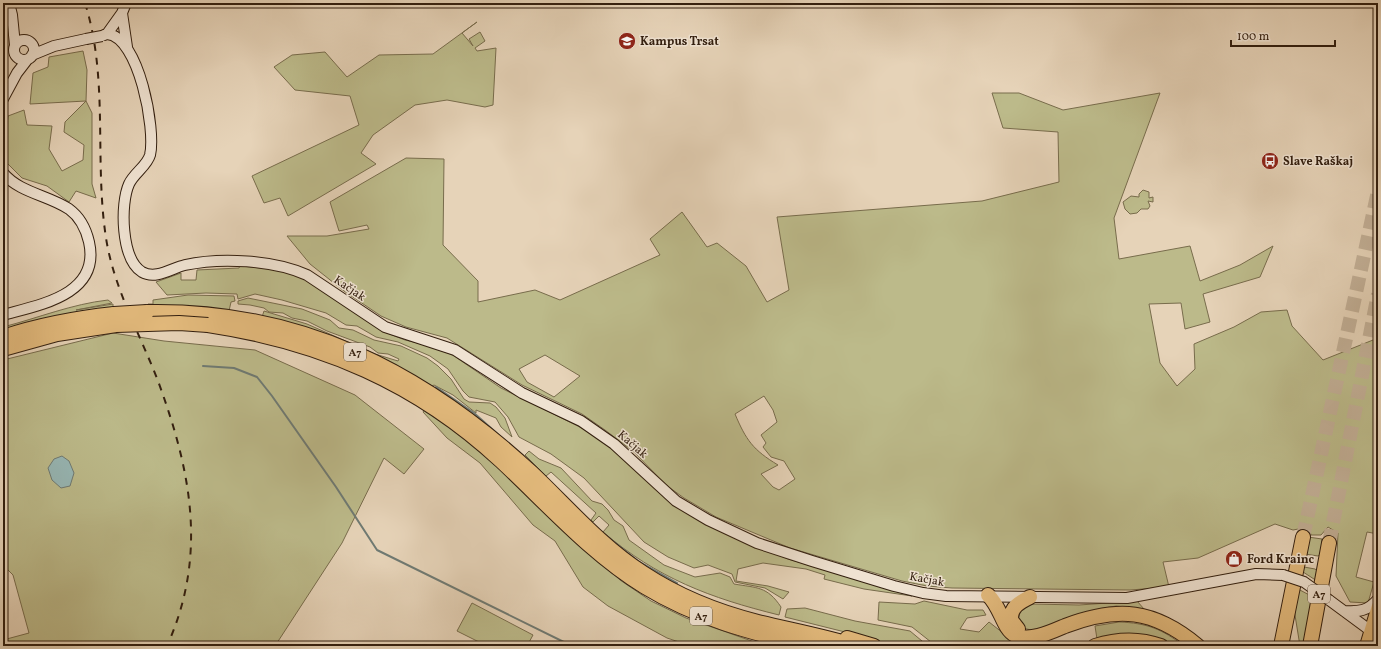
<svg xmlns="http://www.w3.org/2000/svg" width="1381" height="649" font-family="Vollkorn,serif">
<rect width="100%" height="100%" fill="#e6d3b8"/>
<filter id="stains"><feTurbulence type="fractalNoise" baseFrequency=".005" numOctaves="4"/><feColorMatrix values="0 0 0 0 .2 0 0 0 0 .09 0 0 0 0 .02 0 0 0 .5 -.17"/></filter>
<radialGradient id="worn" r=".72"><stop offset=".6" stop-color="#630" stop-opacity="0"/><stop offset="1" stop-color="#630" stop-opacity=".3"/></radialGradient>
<path fill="#bcba8a" stroke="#786c4c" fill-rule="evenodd" d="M 477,22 L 462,33 L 473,46 L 469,39 L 480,32 L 485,41 L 475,48 L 477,51 L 496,48 L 493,105 L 485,107 L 447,100 L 415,105 L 373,135 L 361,153 L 376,164 L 288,216 L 280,198 L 264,203 L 252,176 L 359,125 L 350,96 L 295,90 L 274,67 L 292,55 L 325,52 L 347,77 L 379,55 L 433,54 Z
M 83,51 L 87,70 L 86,101 L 92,113 L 92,184 L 96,198 L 76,191 L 69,202 L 47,186 L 22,178 L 3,159 L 8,116 L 24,110 L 27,125 L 52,126 L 49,149 L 62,171 L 83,160 L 84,145 L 64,132 L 65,122 L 86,101 L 30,104 L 33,73 L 48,67 L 49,57 Z
M 992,93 L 1019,93 L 1063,110 L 1160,93 L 1114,218 L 1119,259 L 1190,246 L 1200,281 L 1240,265 L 1273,246 L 1260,277 L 1203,294 L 1210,322 L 1185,329 L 1181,303 L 1149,304 L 1160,363 L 1177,386 L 1195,369 L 1194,344 L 1234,327 L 1261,312 L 1287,310 L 1292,326 L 1323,360 L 1378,338 L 1378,534 L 1367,532 L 1356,577 L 1374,582 L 1368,603 L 1350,602 L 1336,576 L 1338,533 L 1328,527 L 1321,535 L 1311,535 L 1309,527 L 1293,530 L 1275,524 L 1198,558 L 1163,562 L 1169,587 L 1130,590 L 952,588 L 927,586 L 902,581 L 790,548 L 716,517 L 684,498 L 666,485 L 634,452 L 605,430 L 582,414 L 522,385 L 447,338 L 406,327 L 381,316 L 344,291 L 310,264 L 287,236 L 327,236 L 369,229 L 367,225 L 339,231 L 330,202 L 406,158 L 444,159 L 443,245 L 478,281 L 478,302 L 535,290 L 560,300 L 660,255 L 650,239 L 682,212 L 707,247 L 717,243 L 746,266 L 767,302 L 789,290 L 777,217 L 982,201 L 1059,182 L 1058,132 L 1003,128 ZM 545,355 L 580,376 L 554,397 L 527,382 L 519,369 ZM 764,396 L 773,410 L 777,422 L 761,435 L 766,443 L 763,447 L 771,457 L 784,461 L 795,479 L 779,490 L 773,487 L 761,474 L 778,465 C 753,450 746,440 735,414 Z
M 1143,190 L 1149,192 L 1149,198 L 1153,197 L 1153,202 L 1148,201 L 1150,206 L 1148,209 L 1141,209 L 1137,213 L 1130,214 L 1125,209 L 1123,202 L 1131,196 L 1139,197 L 1139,194 Z
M 240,266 L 283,270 L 301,276 L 382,331 L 405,340 L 439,348 L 454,356 L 501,388 L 596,435 L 621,455 L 675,506 L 724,533 L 788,559 L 912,596 L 864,589 L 824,579 L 825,575 L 806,569 L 763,563 L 738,569 L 736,581 L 768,586 L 789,592 L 783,599 L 765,588 L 735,582 L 732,574 L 708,565 L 694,568 L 668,557 L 644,542 L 584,478 L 551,454 L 519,437 L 508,417 L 495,402 L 469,397 L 463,391 L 448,369 L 430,356 L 398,342 L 376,337 L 357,326 L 346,325 L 326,313 L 282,300 L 255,294 L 238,299 L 237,294 L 206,293 L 167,295 L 156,282 L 181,273 L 181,280 L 196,280 L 197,270 L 239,268 Z
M 188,295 L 234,296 L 235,301 L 231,302 L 229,311 L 148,307 L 148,304 L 153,304 L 153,300 Z
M 248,298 L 302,309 L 330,320 L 339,328 L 353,330 L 374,340 L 401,346 L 427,358 L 438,366 L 451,379 L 464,399 L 469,402 L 490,403 L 496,407 L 505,418 L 512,437 L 501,427 L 496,418 L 476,410 L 476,413 L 453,395 L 434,385 L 432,386 L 386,360 L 349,343 L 262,317 L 264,311 L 307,324 L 375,354 L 398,361 L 399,359 L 388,354 L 378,353 L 370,347 L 327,331 L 307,321 L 292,318 L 283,313 L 269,312 L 264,308 L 250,305 L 238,304 L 238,301 Z
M 108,300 L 112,303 L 76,310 L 113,304 L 113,309 L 3,332 L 3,327 C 38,318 72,304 108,300 Z
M 113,333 L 164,341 L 255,350 L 355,395 L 424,449 L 404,474 L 384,458 L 342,543 L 275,646 L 3,646 L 3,640 L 29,633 L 13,575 L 3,565 L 3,360 Z
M 425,409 L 464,435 L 620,580 L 651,601 L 686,618 L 766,646 L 691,646 L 667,638 L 608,606 L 583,587 L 555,541 L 533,525 L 480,463 L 447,438 L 423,412 Z
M 529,451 L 539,459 L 561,468 L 592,501 L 602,504 L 608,510 L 614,520 L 623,526 L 629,540 L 664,565 L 695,577 L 720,573 L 730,577 L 734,584 C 757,588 767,586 781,607 L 779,615 C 710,598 657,578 603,532 L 609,525 L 599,516 L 593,522 L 591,520 L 596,513 L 551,472 L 546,476 L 525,455 Z
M 1308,537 L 1322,539 L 1321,554 L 1318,556 L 1305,554 Z
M 1304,567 L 1315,569 L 1319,572 L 1317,581 L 1300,570 Z
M 1298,589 L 1315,598 L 1304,646 L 1300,646 L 1294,609 Z
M 924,601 L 967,610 L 983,610 L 986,615 L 967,618 L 960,629 L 979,632 L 989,622 L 1017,644 L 1017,646 L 936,646 L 912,627 L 878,620 L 879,602 L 915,604 Z
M 1137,601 L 1144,609 L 1116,606 L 1099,609 L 1035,631 L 1023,628 L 1016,618 L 1019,610 L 1031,604 L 1079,605 Z
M 472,603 L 533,635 L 527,646 L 487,646 L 457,631 Z
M 805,608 L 855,621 L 910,631 L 928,646 L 890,646 L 849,633 L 785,617 L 787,609 Z
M 1119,622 C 1147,623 1162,629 1184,646 L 1176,646 L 1161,639 L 1097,639 L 1095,626 Z"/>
<path fill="#97b7b5" stroke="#6f7a73" d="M 62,456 L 69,461 L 74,473 L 70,486 L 61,488 L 52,480 L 48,468 L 54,459 Z"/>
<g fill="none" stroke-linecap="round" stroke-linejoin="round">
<path stroke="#6f7a73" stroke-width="2" d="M 203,366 L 234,368 L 257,377 L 272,396 L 336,487 L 377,550 L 572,646
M 436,387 L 474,413 L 528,461
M 605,535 L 638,561 L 677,583"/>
<path stroke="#c2af96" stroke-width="14" stroke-dasharray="14 7" stroke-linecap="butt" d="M 1303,537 L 1378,191
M 1329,543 L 1378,294"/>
<defs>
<path id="secondary" d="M 9,3 L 12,15 L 15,45
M 122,13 L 127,47
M 107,34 C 139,36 156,130 150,155 C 147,166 134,173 129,184 C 120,204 121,259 142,272 C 156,280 172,268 185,265 C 221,257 274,260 307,275 L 385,327 L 455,350 L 522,393 L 581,421 L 614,444 L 676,501 L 708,520 L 757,543 L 812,561 L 894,586 L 923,593 L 946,596 L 1127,598 L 1256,574 L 1283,575
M 104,35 L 107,34 L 122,13 L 126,3
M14 50a10 10 0 1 1 20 0a10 10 0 1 1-20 0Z
M 32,55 L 54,46 L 86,39
M 3,99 L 17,73 L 27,60
M 3,173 C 20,193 48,195 69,209 C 80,217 86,229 89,242 C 101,295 39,305 3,315
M 1329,600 L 1371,631
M 1344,611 C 1359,612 1368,611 1378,599"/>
<path id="primary" d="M 1366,646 L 1378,606"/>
<path id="highway" d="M 147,312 C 300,309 422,371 532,473 C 568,507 601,546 643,573 C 678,596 718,612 758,622 C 791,630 824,636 856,646
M 208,325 C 321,342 417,383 501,461 C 547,504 591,554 645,587 C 696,618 751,633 809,646
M 3,337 C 39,325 77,318 114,314
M 3,349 L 57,334 L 116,325
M 988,595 C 1001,607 1003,629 1015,635 C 1030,642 1051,632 1065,626 C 1118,606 1154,609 1198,646
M 1018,629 L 1011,620 C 1010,607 1020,602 1030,597
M 847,638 L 874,646
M 1095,646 C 1117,639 1139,638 1161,646
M 1281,646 L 1303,537
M 1310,646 L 1329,543"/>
</defs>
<use href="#secondary" stroke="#331f0f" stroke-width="12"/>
<use href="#primary" stroke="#331f0f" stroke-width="14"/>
<use href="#highway" stroke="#331f0f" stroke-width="16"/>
<use href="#secondary" stroke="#efe2d1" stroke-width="10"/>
<use href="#primary" stroke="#e3ba7c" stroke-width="12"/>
<use href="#highway" stroke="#e3ba7c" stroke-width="14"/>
<path stroke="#331f0f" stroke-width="2" stroke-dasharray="7 7" stroke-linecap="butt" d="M 85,3 C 109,79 94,160 106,238 C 114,289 140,334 158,381 C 191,471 208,555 167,646"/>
<defs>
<path id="secondary-bridge" d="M 86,39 L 102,36
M 1283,575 L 1304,582 L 1329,600"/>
<path id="highway-bridge" d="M 114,314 L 147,312
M 116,325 L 179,323 L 208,325"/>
</defs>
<use href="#secondary-bridge" stroke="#331f0f" stroke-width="12" stroke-linecap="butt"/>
<use href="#highway-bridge" stroke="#331f0f" stroke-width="16" stroke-linecap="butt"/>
<use href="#secondary-bridge" stroke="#efe2d1" stroke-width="10"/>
<use href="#highway-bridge" stroke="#e3ba7c" stroke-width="14"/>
</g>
<defs>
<symbol id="university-disc" viewBox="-11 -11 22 22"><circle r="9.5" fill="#8f2418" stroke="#efe2d1"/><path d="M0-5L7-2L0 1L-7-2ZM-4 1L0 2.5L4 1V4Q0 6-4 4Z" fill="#fff"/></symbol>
<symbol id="bus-disc" viewBox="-11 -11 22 22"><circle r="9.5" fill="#8f2418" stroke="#efe2d1"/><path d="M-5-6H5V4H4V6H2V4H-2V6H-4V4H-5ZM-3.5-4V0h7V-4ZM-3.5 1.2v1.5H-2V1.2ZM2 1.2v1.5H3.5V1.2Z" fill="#fff"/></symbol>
<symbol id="shop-disc" viewBox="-11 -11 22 22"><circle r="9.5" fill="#8f2418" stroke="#efe2d1"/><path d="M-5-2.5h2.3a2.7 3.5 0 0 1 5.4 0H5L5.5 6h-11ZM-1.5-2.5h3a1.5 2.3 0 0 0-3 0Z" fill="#fff"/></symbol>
</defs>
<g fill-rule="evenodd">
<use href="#university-disc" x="617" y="31" width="20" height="20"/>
<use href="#bus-disc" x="1260" y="151" width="20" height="20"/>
<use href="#shop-disc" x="1224" y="549" width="20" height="20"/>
</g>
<g text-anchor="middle" stroke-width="3" stroke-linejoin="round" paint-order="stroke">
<g fill="#efe2d1" stroke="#6b5a49" stroke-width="1">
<rect x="344" y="343" width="22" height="18" rx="3"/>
<rect x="1308" y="585" width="22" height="18" rx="3"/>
<rect x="690" y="607" width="22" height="18" rx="3"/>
</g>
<g font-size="11" font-weight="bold" fill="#331f0f">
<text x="355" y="356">A7</text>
<text x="1319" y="598">A7</text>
<text x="701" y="620">A7</text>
</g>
<g font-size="12" font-weight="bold" fill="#331f0f" stroke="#efe2d1" text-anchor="start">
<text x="640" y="45">Kampus Trsat</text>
<text x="1283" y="165">Slave Raškaj</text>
<text x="1247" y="563">Ford Krainc</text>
</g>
<g font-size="12" fill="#331f0f" stroke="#efe2d1">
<text transform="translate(350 288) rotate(34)" y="4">Kačjak</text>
<text transform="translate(633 444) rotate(41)" y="4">Kačjak</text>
<text transform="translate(927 579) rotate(10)" y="4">Kačjak</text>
</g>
</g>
<rect width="1381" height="649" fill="none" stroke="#e6d3b8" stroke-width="16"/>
<rect x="4" y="4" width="1373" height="641" fill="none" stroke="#331f0f" stroke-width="2"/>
<rect x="8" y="8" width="1365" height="633" fill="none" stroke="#331f0f"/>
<path d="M1231 40v6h104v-6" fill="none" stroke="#331f0f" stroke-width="2"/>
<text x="1237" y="40" font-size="12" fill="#331f0f" stroke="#efe2d1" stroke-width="3" paint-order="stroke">100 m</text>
<rect width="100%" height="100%" filter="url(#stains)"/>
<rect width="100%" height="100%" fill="url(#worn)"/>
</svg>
